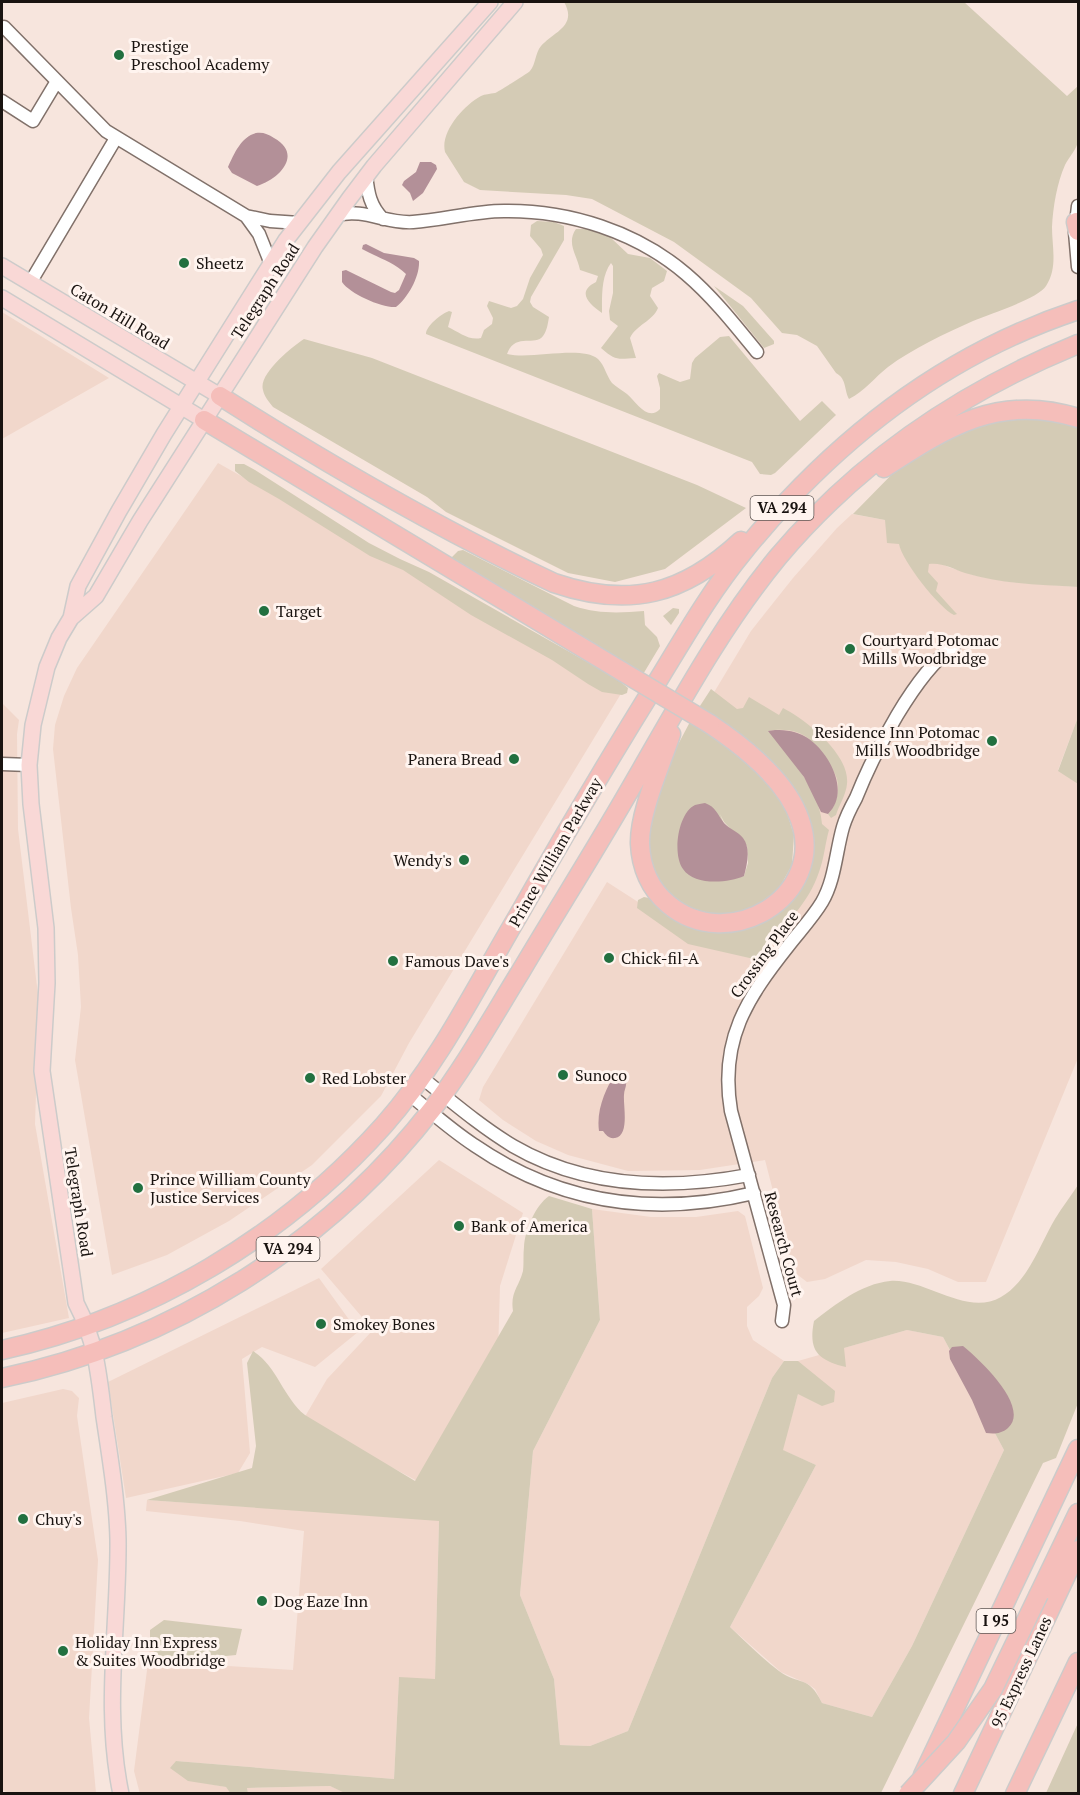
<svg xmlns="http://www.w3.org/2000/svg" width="1080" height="1795" font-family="'PT Serif',serif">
<rect width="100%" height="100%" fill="#f7e5dd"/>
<path fill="#f1d7cb" d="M 2,312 L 109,378 L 2,439 Z
M 218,463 L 622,692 L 409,1043 L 381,1096 L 312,1165 L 229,1221 L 167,1255 L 112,1275 L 75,1060 L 81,1007 L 78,955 L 71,908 L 53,749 L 55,725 L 64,696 L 77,668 Z
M 852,514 L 885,520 L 903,544 L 948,567 L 977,576 L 1010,582 L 1078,587 L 1078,717 L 1058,770 L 1078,784 L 1078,1058 L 986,1282 L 958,1282 L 928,1269 L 896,1262 L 866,1260 L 825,1279 L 807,1282 L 794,1272 L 765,1160 L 700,1170 L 628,1171 L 568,1155 L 536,1141 L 503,1120 L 479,1100 L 483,1087 L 607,882 L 680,929 L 753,938 L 816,835 L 710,699 L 751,631 L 793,578 L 837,528 Z
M 2,703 L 19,720 L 17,734 L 18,829 L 39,1003 L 35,1124 L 69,1318 L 2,1333 Z
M 439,1160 L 523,1213 L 500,1286 L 498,1353 L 423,1484 L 303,1420 L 327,1379 L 373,1330 L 321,1269 Z
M 592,1209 L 651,1217 L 696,1217 L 738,1211 L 745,1216 L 763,1288 L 759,1296 L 747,1307 L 747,1326 L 753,1340 L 784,1361 L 772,1378 L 628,1731 L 590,1746 L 560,1745 L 554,1679 L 520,1595 L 533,1451 L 600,1320 Z
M 319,1278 L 358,1332 L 315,1367 L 262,1347 L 242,1359 L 250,1453 L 238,1473 L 126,1498 L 108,1382 Z
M 907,1330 L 943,1337 L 1004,1450 L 912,1646 L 872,1717 L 822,1703 L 815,1689 L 808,1684 L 781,1672 L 730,1627 L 816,1465 L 782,1450 L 798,1394 L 798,1361 Z
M 63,1389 L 72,1391 L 79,1398 L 77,1416 L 98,1560 L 89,1718 L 96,1793 L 12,1794 L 2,1790 L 2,1403 Z
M 147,1500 L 439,1520 L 435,1680 L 399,1678 L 394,1779 L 176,1761 L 188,1780 L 226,1787 L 231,1793 L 140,1794 L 134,1771 L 150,1647 L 164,1662 L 293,1670 L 304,1531 L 240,1521 L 146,1511 Z
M 330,1786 L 347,1793 L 248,1793 L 247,1788 Z"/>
<path fill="#d4cbb5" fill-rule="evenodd" d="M 564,2 L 964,2 L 1067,96 L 1078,86 C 1079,103 1080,124 1078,141 C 1077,149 1069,157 1065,165 C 1057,183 1053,207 1052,227 C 1052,247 1058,268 1046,286 C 1038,299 989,314 973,321 C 946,333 912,349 888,367 C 875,377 865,391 849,399 C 844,390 847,379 836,373 L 817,346 L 797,335 L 782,333 L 751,298 L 674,242 L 592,199 L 566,195 L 480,190 L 464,182 L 445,152 C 440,132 464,105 481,96 C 485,94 490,94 495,93 C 499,91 527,74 530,71 C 536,64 535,53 541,46 C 553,32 578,26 564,2 Z
M 537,221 L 554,222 L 564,226 L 564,240 L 531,297 L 530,302 L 533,307 L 549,317 C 548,323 547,331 543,336 C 535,347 515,332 507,354 C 531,360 581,345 598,359 C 605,366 606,375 612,383 C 616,387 622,390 627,394 C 636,402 648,422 660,409 L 660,388 L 657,376 L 659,373 L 680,382 L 690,379 L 692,363 L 695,358 L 720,337 L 729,336 L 800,421 L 822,401 L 836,415 L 775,473 L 771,475 L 760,474 L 752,462 L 426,334 C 426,326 441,314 449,311 L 452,312 L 448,327 C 459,332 469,341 481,338 L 484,330 L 492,324 L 493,318 L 487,306 L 489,301 L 511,308 L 517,306 L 523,299 L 530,278 L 543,255 L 541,249 L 530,236 L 531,225 Z
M 576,229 L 586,229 L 610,237 L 628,254 L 650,258 L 667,271 L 664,281 L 652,288 L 650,296 L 658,308 C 653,321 636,325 630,338 L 636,358 C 617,359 616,361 601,348 L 618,326 L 610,320 L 609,311 L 613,293 L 613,266 L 611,263 C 601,276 602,298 602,313 C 589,304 576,292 596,282 L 598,276 L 580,270 C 577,255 566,243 576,229 Z
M 714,286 L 743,306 L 774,341 L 774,344 L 764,348 Z
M 304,339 L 372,358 L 697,485 L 746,508 L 665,569 L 615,582 L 568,573 L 446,512 L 427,497 L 273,407 C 269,402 264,396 263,390 C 258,374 292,347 304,339 Z
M 1025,413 L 1078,424 L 1078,587 C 1040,585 1002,584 965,573 C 954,569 941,562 929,564 L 928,572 L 938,583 L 936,591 L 955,612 L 957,614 L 954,615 C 939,608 902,561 899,544 L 887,543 L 885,520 L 853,514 L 903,463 L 945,434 Z
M 235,464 L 244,464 L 255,470 L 369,543 L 400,559 L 429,572 L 617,679 L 628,688 L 627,693 L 622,695 L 602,692 L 588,684 L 552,660 L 471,615 L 403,570 L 370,556 L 279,499 L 249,482 L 235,471 Z
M 463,550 L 574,606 C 598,614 619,613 644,611 L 645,625 L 657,637 L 660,646 L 642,676 L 449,560 L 458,551 Z
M 673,608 L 679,609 L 679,613 L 671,625 L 663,616 Z
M 711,689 L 737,709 L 743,708 L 749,697 L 779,715 L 783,708 C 806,720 850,754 847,784 C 846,795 839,805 836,815 L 831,818 L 828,814 C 837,806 841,785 835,774 C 831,765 816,746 809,739 C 799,730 782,728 769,731 C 789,757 820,790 822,824 L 829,830 C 825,844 824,859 819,872 C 808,906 778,932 754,959 L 688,944 L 637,908 L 638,900 L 644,897 L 649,898 L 662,911 L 677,921 L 690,927 L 729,930 L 799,880 L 799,805 L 698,709 Z
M 1078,717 L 1078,784 L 1058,771 Z
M 691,720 L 726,742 L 768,784 L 785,807 L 794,835 L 792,865 L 777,892 L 762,906 L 725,918 L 685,909 L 654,878 L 645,834 L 664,771 ZM 720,814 L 724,822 L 747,846 L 748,863 L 744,876 Z
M 1078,1185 L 1078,1403 L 1056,1458 L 1043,1463 L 881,1793 L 347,1794 L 330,1786 L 247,1788 L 248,1793 L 231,1794 L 226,1787 L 188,1781 L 170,1768 L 176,1761 L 394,1779 L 399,1677 L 435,1679 L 439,1521 L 147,1500 L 252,1468 L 256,1446 L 247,1363 L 253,1351 C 277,1366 283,1397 305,1415 L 415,1481 L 513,1311 C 510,1292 519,1287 523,1271 C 524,1262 523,1255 524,1247 C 525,1230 535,1206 549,1196 L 592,1209 L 600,1320 L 533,1451 L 520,1595 L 554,1679 L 560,1745 L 590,1746 L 628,1731 L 772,1378 L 784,1361 L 798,1361 L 835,1391 L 834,1402 L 822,1406 L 798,1394 L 783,1450 L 816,1465 L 730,1627 C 746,1642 762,1658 779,1671 C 799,1686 808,1674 822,1703 L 872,1717 L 912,1646 L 1004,1450 L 943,1337 L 907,1330 L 844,1348 L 846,1367 C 818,1360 808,1351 814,1321 C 836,1304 861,1284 890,1281 C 925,1278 966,1317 1001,1297 C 1028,1282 1040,1244 1055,1219 C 1062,1207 1071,1196 1078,1185 Z
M 164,1620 L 242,1629 L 236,1655 L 164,1662 L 150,1647 L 150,1630 Z
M 1078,1723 L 1078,1793 L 1046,1793 Z"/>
<path fill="#b39098" d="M 256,133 C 263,132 268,134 274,138 C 303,154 280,179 257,186 L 232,173 L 228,167 C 234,154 241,137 256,133 Z
M 420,162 L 431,162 L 436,165 L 437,169 L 423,193 L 413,201 L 410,193 L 402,185 L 404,181 L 416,172 Z
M 366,244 L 384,253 L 414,258 L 419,261 C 420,276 408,298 396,307 C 382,308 350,294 342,282 L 342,271 L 346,270 L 391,292 L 395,293 L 399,290 L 406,274 C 394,262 376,257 362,249 L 363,245 Z
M 775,730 C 787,730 796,731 806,737 C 829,751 851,792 828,814 L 821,812 L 804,777 L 768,731 Z
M 705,803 C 716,807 717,814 724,823 C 729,829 739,832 743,838 C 751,848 747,865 744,876 C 728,883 694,886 683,869 C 672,854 678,813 695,805 C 698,804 701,804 705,803 Z
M 616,1071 C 621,1073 625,1075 626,1081 C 627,1086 624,1090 624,1095 C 623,1105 630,1136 615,1138 C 609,1139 606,1135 603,1131 L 599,1131 C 596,1109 606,1089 616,1071 Z
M 963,1346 C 979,1359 1031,1407 1008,1428 C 1001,1434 994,1434 986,1433 L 972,1400 L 950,1359 L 949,1351 L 952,1347 Z"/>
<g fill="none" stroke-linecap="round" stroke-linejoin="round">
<defs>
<path id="minor" d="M 4,27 L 106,131 L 246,216 L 270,221 L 299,223
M 2,101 L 33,121 L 57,81
M 366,175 C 368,193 370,206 383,219
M 1078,206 L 1075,232 L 1078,267
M 337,215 C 365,208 386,224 413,222 C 444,220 473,211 504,211 C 569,210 637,232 686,274 C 713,297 735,325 757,352
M 246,216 L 259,234 L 271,264
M 30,283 L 116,138
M 2,764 L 29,765
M 421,1077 C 451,1101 480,1126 513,1146 C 585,1188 669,1190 749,1175
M 409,1094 C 430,1111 451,1130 474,1145 C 560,1204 654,1217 754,1193
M 782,1321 L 784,1305 L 731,1111 C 719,1040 747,998 789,945 C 800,931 813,917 822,902 C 835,880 836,851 843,827 C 846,817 851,807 856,798 C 874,753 915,673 954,646"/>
<path id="major" d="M 2,266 L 220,396
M 2,298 L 204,420
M 71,618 L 96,596 L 140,521 L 315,247 L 349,199 L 374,166 L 515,2
M 121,1794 C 103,1709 119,1624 118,1539 C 117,1499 110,1457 104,1417 C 99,1375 96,1341 76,1303 L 42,1071 L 47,983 L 46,928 L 31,804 L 29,765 L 33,725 L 47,667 L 59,638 L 71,618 L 78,586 L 119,511 L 164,434 L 286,240 L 339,172 L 490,2"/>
<path id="highway" d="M 1076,222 L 1078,231
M 220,396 C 329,465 437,528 554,583 C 630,609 684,594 741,541
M 204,420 L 623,672
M 884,468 C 947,427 1000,393 1078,418
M 671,734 C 661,765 639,813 640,844 C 641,867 650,889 668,904 C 728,955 827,897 800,820 C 787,781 743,746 710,724
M 2,1350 C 148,1318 284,1237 384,1125 C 439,1063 476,987 518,916 C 563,837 609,759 657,682 C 684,638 710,592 743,552 C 833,441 942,355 1078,310
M 2,1378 C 171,1343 327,1245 433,1108 C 466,1065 492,1018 521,971 C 559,907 599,844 636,779 C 680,703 722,625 778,557 C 859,461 963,391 1078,344
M 1039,1594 L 1078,1513
M 923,1775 L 1078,1449
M 963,1794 L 1078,1550
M 1015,1794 L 1078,1662"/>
</defs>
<use href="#minor" stroke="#81716a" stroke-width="15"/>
<use href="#major" stroke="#cccbca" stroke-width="18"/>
<use href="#highway" stroke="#cccbca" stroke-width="21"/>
<use href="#minor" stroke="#fff" stroke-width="12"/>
<use href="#major" stroke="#f9d8d6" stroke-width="15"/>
<use href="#highway" stroke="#f5beba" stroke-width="18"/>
<defs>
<path id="highway-bridge" d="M 623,672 L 710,724
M 908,1794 L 956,1742 L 993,1689 L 1039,1594"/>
</defs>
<use href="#highway-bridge" stroke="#cccbca" stroke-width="21" stroke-linecap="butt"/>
<use href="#highway-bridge" stroke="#f5beba" stroke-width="18"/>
</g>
<g fill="#227040" stroke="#fff4ef" stroke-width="2">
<circle cx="119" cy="55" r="6"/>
<circle cx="184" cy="263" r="6"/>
<circle cx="264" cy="611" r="6"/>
<circle cx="850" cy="649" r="6"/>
<circle cx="992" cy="741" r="6"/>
<circle cx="514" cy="759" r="6"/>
<circle cx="464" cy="860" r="6"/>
<circle cx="609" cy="958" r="6"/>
<circle cx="393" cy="961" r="6"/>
<circle cx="563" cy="1075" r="6"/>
<circle cx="310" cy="1078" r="6"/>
<circle cx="138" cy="1188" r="6"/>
<circle cx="459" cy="1226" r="6"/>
<circle cx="321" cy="1324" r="6"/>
<circle cx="23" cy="1519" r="6"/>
<circle cx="262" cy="1601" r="6"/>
<circle cx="63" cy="1651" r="6"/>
</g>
<g text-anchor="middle" stroke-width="6" stroke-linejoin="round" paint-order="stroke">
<g fill="#fff4ef" stroke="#5e5653" stroke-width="1.5">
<rect x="750.5" y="496" width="63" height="24" rx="4.5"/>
<rect x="256.5" y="1237" width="63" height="24" rx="4.5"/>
<rect x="976.5" y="1609" width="39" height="24" rx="4.5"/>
</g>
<g font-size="15" font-weight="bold" fill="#191310">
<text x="782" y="513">VA 294</text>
<text x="288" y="1254">VA 294</text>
<text x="996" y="1626">I 95</text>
</g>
<g font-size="16" fill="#191310" stroke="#fff4ef" text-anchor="start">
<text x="131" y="52">Prestige<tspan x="131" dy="18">Preschool Academy</tspan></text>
<text x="196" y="269">Sheetz</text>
<text x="276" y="617">Target</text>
<text x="862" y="646">Courtyard Potomac<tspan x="862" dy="18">Mills Woodbridge</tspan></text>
<text x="980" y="738" text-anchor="end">Residence Inn Potomac<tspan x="980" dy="18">Mills Woodbridge</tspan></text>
<text x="502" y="765" text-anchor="end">Panera Bread</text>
<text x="452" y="866" text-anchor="end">Wendy's</text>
<text x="621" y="964">Chick-fil-A</text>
<text x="405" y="967">Famous Dave's</text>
<text x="575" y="1081">Sunoco</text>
<text x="322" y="1084">Red Lobster</text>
<text x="150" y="1185">Prince William County<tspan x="150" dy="18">Justice Services</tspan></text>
<text x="471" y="1232">Bank of America</text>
<text x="333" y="1330">Smokey Bones</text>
<text x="35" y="1525">Chuy's</text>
<text x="274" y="1607">Dog Eaze Inn</text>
<text x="75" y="1648">Holiday Inn Express<tspan x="75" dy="18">&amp; Suites Woodbridge</tspan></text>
</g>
<g font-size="16" fill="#191310" stroke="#fff4ef">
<text transform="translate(265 291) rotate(-57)" y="6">Telegraph Road</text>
<text transform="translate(120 316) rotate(31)" y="6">Caton Hill Road</text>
<text transform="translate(555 852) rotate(-60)" y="6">Prince William Parkway</text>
<text transform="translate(764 954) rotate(-54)" y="6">Crossing Place</text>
<text transform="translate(79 1202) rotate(81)" y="6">Telegraph Road</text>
<text transform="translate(784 1244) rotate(75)" y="6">Research Court</text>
<text transform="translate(1021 1672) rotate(-65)" y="6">95 Express Lanes</text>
</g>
</g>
<rect width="1080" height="1795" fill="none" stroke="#191310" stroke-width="6"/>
</svg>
